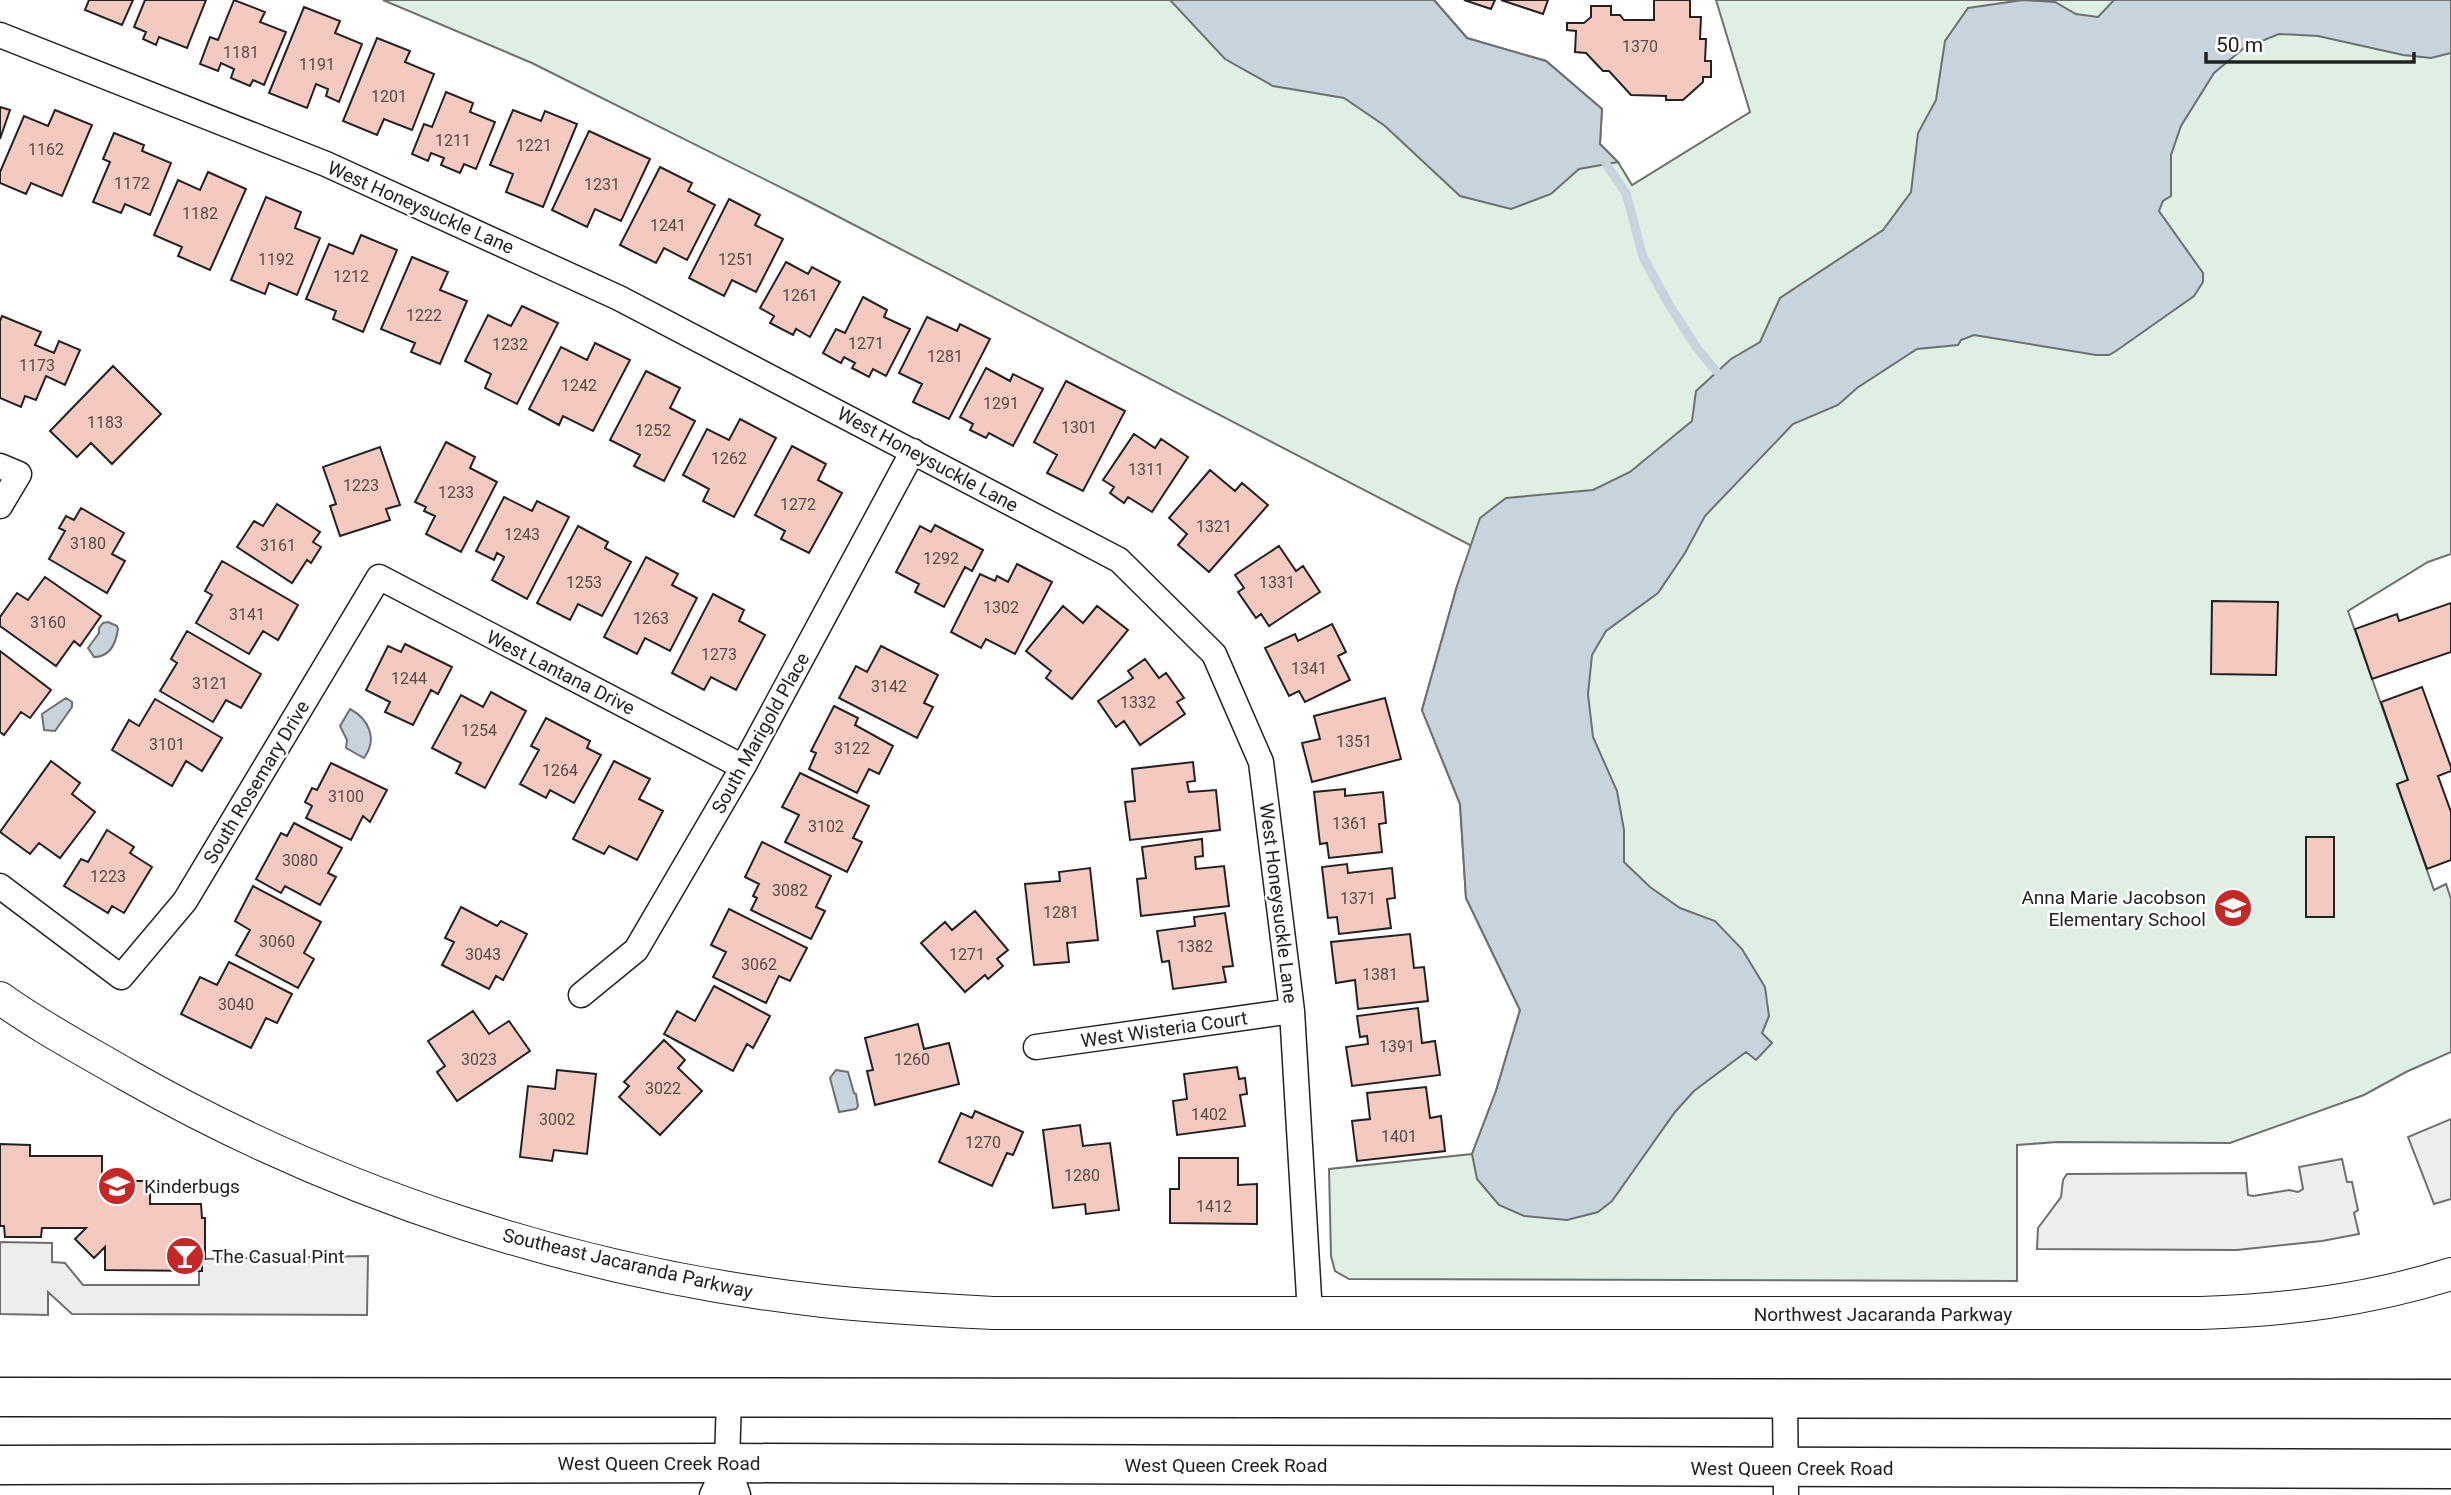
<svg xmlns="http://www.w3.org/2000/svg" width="2451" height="1495" font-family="Roboto,sans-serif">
<rect width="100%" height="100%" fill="#fff"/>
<path fill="#e0efe3" stroke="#6f6f6f" stroke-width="2" d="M 383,0 L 1434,0 L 1467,38 L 1546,61 L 1602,109 L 1600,144 L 1618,162 L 1632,185 L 1750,112 L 1716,0 L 2451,0 L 2451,554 L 2428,562 L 2348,611 L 2408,780 L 2397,785 L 2434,890 L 2446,884 L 2451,899 L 2451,1052 L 2406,1072 L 2364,1095 L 2230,1143 L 2057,1142 L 2017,1145 L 2017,1281 L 1349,1279 L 1335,1271 L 1331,1256 L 1329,1169 L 1472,1154 L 1496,1091 L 1520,1010 L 1466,898 L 1460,804 L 1422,710 L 1457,586 L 1472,546 L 810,202 L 532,63 Z"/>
<path fill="#ededed" stroke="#6f6f6f" stroke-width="2" d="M 2451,1119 L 2451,1199 L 2434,1204 L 2408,1137 Z
M 2342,1159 L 2347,1182 L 2352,1182 L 2358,1210 L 2354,1213 L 2359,1234 L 2322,1241 L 2237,1250 L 2037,1249 L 2038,1228 L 2061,1197 L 2063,1180 L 2067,1174 L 2246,1173 L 2248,1195 L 2253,1196 L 2289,1190 L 2298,1192 L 2303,1189 L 2299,1167 Z
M 0,1242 L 52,1243 L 52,1262 L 65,1263 L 83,1285 L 199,1285 L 199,1259 L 368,1256 L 367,1315 L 72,1314 L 48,1292 L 48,1315 L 0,1314 Z"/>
<path fill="#c7d3dd" stroke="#6f6f6f" stroke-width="2" d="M 1170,0 L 1434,0 L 1467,38 L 1546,61 L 1602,109 L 1600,144 L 1618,162 L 1579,169 L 1551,194 L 1511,209 L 1460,196 L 1385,126 L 1344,98 L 1273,86 L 1225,59 Z
M 2023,0 L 2055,2 L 2076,14 L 2098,17 L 2114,0 L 2451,0 L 2451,53 L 2431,58 L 2403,55 L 2318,36 L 2279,34 L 2244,48 L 2214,73 L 2181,126 L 2171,155 L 2171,196 L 2163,201 L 2159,211 L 2203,273 L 2203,282 L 2194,296 L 2116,351 L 2109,355 L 2096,355 L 1974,335 L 1961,340 L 1958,345 L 1917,349 L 1857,388 L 1838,405 L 1793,424 L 1705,516 L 1685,553 L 1658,593 L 1606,631 L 1592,655 L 1588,694 L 1593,737 L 1617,791 L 1624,830 L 1624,862 L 1650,887 L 1680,908 L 1715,921 L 1742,949 L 1765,987 L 1769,1016 L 1762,1033 L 1772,1043 L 1756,1060 L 1746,1052 L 1694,1091 L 1675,1112 L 1612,1201 L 1598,1212 L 1567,1220 L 1524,1216 L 1499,1205 L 1477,1179 L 1472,1154 L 1496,1091 L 1520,1010 L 1466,898 L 1460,804 L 1422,710 L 1457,586 L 1480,518 L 1506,498 L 1593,490 L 1630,472 L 1692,421 L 1696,391 L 1731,359 L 1760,342 L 1780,298 L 1883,230 L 1911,192 L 1918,133 L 1936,100 L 1945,41 L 1968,8 Z
M 108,622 L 117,626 L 118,629 C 116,643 110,657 94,657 L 88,648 L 99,633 L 99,628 L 103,623 Z
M 66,698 L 72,702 L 72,707 L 55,731 L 44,730 L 42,714 Z
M 350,709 C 369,719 378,739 364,758 L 346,748 L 347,740 L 340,726 Z
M 836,1070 L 848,1072 L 854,1093 L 856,1094 L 858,1106 L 856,1109 L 839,1112 L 830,1078 Z"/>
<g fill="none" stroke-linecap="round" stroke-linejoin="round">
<path stroke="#c7d3dd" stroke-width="9" d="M 1606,164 L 1626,193 L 1643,257 L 1668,303 L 1697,348 L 1716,371"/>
</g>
<path fill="#f3c9c0" stroke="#222" stroke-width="2" d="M 89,0 L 133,0 L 122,25 L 85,10 Z
M 145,0 L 206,0 L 187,48 L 159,37 L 156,45 L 143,39 L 146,32 L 134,27 Z
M 234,0 L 265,12 L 260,22 L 286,32 L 264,85 L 253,80 L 250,86 L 231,78 L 234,69 L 221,63 L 218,71 L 200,64 L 210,37 L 218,40 Z
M 1464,0 L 1495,0 L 1491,9 Z
M 1501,0 L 1548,0 L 1543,14 Z
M 1654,0 L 1690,0 L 1690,17 L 1701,17 L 1700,39 L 1706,39 L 1705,61 L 1711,61 L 1711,77 L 1703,77 L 1703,82 L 1683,100 L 1666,100 L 1666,96 L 1631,95 L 1609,71 L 1603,71 L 1586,53 L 1575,52 L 1576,31 L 1567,30 L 1567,23 L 1584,23 L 1591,17 L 1591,6 L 1611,6 L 1611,15 L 1620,15 L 1624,20 L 1654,20 Z
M 304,7 L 340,21 L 335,33 L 362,44 L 339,102 L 326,96 L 328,89 L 316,84 L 307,108 L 269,93 Z
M 377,38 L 410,51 L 405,62 L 434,74 L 412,130 L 384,119 L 377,135 L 343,121 Z
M 446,92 L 473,103 L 470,112 L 495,122 L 476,169 L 464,164 L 460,173 L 441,165 L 444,158 L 431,153 L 428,161 L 412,154 L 424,124 L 432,127 Z
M 0,107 L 10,110 L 0,139 Z
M 55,110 L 92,125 L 62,196 L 31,183 L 26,194 L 0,183 L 0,172 L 24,116 L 48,126 Z
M 513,110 L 541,121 L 545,111 L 577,124 L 543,207 L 506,192 L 513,174 L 490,165 Z
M 589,131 L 650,159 L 621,221 L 595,209 L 587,227 L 552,210 Z
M 114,133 L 144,145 L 142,151 L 171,163 L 150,215 L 125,204 L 121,213 L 93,202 L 110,162 L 103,159 Z
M 660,167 L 692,183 L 688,191 L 715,205 L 687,260 L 664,248 L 656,263 L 620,245 Z
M 208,172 L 246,189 L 210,270 L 178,256 L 182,247 L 154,235 L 178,180 L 200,190 Z
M 266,197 L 301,212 L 295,228 L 320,238 L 297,295 L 269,283 L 265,294 L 231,280 Z
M 729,199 L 760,215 L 755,225 L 783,239 L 756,292 L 732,280 L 724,296 L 689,278 Z
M 361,235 L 397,250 L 363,332 L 333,319 L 336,311 L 306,299 L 329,244 L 353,254 Z
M 412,257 L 448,272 L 440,290 L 467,301 L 440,364 L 411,352 L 415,343 L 381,329 Z
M 786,262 L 808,274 L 812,267 L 840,282 L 810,337 L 796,329 L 793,335 L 770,323 L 774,316 L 760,308 Z
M 863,297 L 887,310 L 884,317 L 910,329 L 886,376 L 873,369 L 869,377 L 852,368 L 855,363 L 844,357 L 841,363 L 823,353 L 836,329 L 845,333 Z
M 522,306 L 558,323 L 517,404 L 485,388 L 491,374 L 465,361 L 488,315 L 511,326 Z
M 2,316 L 41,332 L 35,345 L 54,353 L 59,341 L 80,350 L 65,385 L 46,376 L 36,400 L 25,396 L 21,407 L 0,398 L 0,321 Z
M 927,317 L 957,331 L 960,324 L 990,339 L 949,419 L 913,402 L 922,384 L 899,373 Z
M 595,343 L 630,360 L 593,431 L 563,416 L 559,425 L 529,409 L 561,347 L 587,360 Z
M 113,366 L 161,414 L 112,464 L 91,443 L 77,457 L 50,431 Z
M 986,368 L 1010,381 L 1013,374 L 1043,389 L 1013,446 L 989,433 L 986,438 L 970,430 L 973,424 L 960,417 Z
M 646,371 L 680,388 L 670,408 L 695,421 L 664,481 L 634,466 L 640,455 L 610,440 Z
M 1066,381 L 1125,411 L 1083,491 L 1047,473 L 1057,455 L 1034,442 Z
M 740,419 L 776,438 L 734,517 L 703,501 L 709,489 L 683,475 L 707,429 L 729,440 Z
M 1134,434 L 1155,448 L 1161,439 L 1188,457 L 1152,512 L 1128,497 L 1124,503 L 1110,493 L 1114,487 L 1103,480 Z
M 446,442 L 475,457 L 470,468 L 497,482 L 461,552 L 426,534 L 435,516 L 424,511 L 426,507 L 415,502 Z
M 792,446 L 826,464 L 818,480 L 842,493 L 809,553 L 781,539 L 785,531 L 755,515 Z
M 380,447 L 400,505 L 386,509 L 390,520 L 340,536 L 330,506 L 336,504 L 323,467 Z
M 1210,470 L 1235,491 L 1242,483 L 1268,505 L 1209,572 L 1178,545 L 1187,534 L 1169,518 Z
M 504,497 L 532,511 L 537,501 L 569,517 L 527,599 L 492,580 L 504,557 L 497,553 L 494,560 L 476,551 Z
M 277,504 L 320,532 L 313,542 L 321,547 L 311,563 L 307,560 L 292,583 L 237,547 L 254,521 L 263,526 Z
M 81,508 L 124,533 L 112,554 L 125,561 L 107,593 L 49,559 L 65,531 L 59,528 L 66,516 L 74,520 Z
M 935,525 L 983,550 L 972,571 L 965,567 L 944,607 L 915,592 L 919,584 L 896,572 L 920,526 L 931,532 Z
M 578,526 L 608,542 L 605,548 L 631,562 L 602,616 L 578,604 L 570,620 L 537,603 Z
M 1279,546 L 1296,571 L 1303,566 L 1320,592 L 1269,626 L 1261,614 L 1256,618 L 1238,592 L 1244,588 L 1235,575 Z
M 646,557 L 678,574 L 672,585 L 697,598 L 670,651 L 645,638 L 637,654 L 604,637 Z
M 222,561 L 298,605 L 278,640 L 263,631 L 249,654 L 196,623 L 212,595 L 205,591 Z
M 1017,564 L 1052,582 L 1015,654 L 986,639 L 981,648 L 951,632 L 980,574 L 995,581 L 997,576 L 1008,582 Z
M 45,577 L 101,616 L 80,646 L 74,641 L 56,666 L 0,626 L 0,617 L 17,593 L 28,600 Z
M 713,594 L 744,610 L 739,621 L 765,635 L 736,690 L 711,677 L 704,690 L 672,673 Z
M 2212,601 L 2278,602 L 2276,675 L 2211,674 Z
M 2451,603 L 2451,652 L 2372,679 L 2355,629 L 2397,614 L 2399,621 Z
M 1063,606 L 1083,623 L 1097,606 L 1128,630 L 1072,699 L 1046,678 L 1051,671 L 1026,651 Z
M 1332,624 L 1346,652 L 1338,656 L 1350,680 L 1305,702 L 1299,691 L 1289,696 L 1265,648 L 1295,634 L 1298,641 Z
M 187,631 L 261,674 L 241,708 L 226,700 L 213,722 L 160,691 L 177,663 L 171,659 Z
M 405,644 L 452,667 L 438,694 L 431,690 L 413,725 L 385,712 L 390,702 L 366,690 L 388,646 L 401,652 Z
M 881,646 L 938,675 L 924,703 L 933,707 L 917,738 L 839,698 L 856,666 L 867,672 Z
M 0,651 L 51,690 L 30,718 L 21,712 L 4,735 L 0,732 Z
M 1145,659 L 1159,678 L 1166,673 L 1184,698 L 1177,702 L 1185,714 L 1140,745 L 1124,721 L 1116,727 L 1098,701 L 1133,678 L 1128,671 Z
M 2422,687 L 2451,767 L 2451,771 L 2438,776 L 2451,812 L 2451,860 L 2427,869 L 2397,784 L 2408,780 L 2381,702 Z
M 491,692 L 526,711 L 485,788 L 456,773 L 461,763 L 432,748 L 461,695 L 483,707 Z
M 1385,698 L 1401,759 L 1312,782 L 1302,743 L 1320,739 L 1314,716 Z
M 155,699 L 222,738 L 202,771 L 186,761 L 172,786 L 112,750 L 129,720 L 139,726 Z
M 834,706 L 858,718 L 855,725 L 893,746 L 879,774 L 869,769 L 857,793 L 809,769 L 816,753 L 811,751 Z
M 546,718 L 590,741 L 587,748 L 601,755 L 574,803 L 550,790 L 546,798 L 520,784 L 539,750 L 531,746 Z
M 51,761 L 80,783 L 72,794 L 95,812 L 60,858 L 39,843 L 30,854 L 0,832 Z
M 614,761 L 650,779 L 639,799 L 663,811 L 637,860 L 609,846 L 604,854 L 573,839 Z
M 1193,762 L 1195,781 L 1187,782 L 1189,792 L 1216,790 L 1220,830 L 1130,840 L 1125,802 L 1135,801 L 1132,769 Z
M 331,763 L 387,790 L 370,822 L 363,816 L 351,840 L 306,818 L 312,806 L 305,802 L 312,788 L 317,790 Z
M 800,773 L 869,806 L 853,838 L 862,842 L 847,872 L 785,842 L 799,815 L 782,807 Z
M 1345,789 L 1345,796 L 1383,792 L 1386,823 L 1379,824 L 1382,852 L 1329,858 L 1327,843 L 1320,844 L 1314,792 Z
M 294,823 L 342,848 L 328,873 L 336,877 L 320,905 L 285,886 L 281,893 L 256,879 L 281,833 L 287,836 Z
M 107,830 L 134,847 L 130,853 L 152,867 L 124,913 L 112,906 L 108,913 L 64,886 L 81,859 L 88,862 Z
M 2306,837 L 2334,837 L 2334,917 L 2306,917 Z
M 1202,839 L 1203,856 L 1195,857 L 1196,869 L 1224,866 L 1229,906 L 1141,916 L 1137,879 L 1146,878 L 1142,847 Z
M 762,842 L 831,876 L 816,907 L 825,911 L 811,939 L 751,910 L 757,898 L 753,896 L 759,884 L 745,877 Z
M 1347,864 L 1348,873 L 1392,868 L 1395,898 L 1387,899 L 1391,928 L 1339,934 L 1337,917 L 1328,918 L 1322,867 Z
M 1090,868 L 1098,940 L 1067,943 L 1069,962 L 1034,965 L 1025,884 L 1060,881 L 1059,872 Z
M 253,886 L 321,922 L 304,953 L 314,959 L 298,988 L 236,955 L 250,930 L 235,921 Z
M 461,907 L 497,926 L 501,921 L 527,934 L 503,980 L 496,976 L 489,989 L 442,965 L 454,942 L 445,938 Z
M 729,909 L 807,948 L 790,981 L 779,976 L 766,1003 L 713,977 L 726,952 L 711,945 Z
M 975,911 L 1008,950 L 997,959 L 1003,966 L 988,979 L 985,975 L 965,992 L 921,943 L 945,922 L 952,930 Z
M 1225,913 L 1233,966 L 1223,967 L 1226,982 L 1173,989 L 1169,961 L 1162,962 L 1157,931 L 1195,926 L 1194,917 Z
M 1410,934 L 1414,968 L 1424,967 L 1428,1001 L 1358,1009 L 1355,980 L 1336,983 L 1331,942 Z
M 229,962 L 292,994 L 277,1023 L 266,1018 L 251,1048 L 181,1014 L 200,977 L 217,985 Z
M 714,986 L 770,1016 L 753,1048 L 747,1044 L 733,1071 L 664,1034 L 677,1011 L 695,1021 Z
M 1418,1008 L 1422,1043 L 1435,1041 L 1440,1075 L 1352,1086 L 1346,1047 L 1368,1044 L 1367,1036 L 1360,1037 L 1357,1016 Z
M 473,1011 L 489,1034 L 509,1021 L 530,1051 L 457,1101 L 437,1072 L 445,1066 L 428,1041 Z
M 918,1024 L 924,1049 L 949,1043 L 959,1084 L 875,1105 L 867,1071 L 873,1070 L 865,1038 Z
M 664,1040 L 685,1060 L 678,1068 L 702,1091 L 660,1135 L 619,1097 L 629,1086 L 624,1082 Z
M 1237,1067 L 1239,1079 L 1245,1078 L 1247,1094 L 1240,1095 L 1245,1126 L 1177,1135 L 1173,1101 L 1187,1099 L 1184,1074 Z
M 557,1070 L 596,1074 L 587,1154 L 554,1150 L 552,1161 L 520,1157 L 528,1086 L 555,1089 Z
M 1426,1087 L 1430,1118 L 1441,1116 L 1445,1151 L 1357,1161 L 1352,1121 L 1370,1119 L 1367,1093 Z
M 975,1111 L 1023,1132 L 1013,1155 L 1007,1153 L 992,1186 L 939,1162 L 961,1113 L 972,1118 Z
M 1080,1125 L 1083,1146 L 1110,1143 L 1119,1210 L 1086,1214 L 1085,1204 L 1053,1208 L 1043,1130 Z
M 0,1144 L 30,1145 L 30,1156 L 102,1156 L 102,1181 L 150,1181 L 150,1204 L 201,1204 L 202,1218 L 205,1218 L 205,1259 L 202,1259 L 202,1271 L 105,1270 L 105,1247 L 94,1258 L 75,1239 L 86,1228 L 42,1228 L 41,1237 L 5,1237 L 4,1226 L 0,1226 Z
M 1179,1158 L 1238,1158 L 1238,1185 L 1257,1184 L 1257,1224 L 1170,1223 L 1170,1189 L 1179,1189 Z"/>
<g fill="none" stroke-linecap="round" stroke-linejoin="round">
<defs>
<path id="minor" d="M 0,35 L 326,164 L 619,298 L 1119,560 L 1214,654 L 1261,762 L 1292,1011 L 1310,1314
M 0,466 L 19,474 L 0,506
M 0,886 L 121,977 L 185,901 L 379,577 L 743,767
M 581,995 L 636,950 L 743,767 L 913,451
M 1036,1047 L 1292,1011
M 729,1397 L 727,1463 L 738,1495
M 1785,1400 L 1786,1495
M 712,1495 L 727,1463"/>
<path id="tertiary" d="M 0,998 C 40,1027 84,1050 127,1075 C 340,1196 579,1274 823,1301 C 879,1307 936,1310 992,1313 L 2201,1313 C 2287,1310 2369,1300 2451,1274"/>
<path id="primary" d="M 0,1397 L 2451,1399
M 0,1465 L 727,1463 L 2451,1469"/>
</defs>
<use href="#minor" stroke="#222" stroke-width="27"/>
<use href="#tertiary" stroke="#222" stroke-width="34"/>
<use href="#primary" stroke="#222" stroke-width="41"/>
<use href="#minor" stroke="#fff" stroke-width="24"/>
<use href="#tertiary" stroke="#fff" stroke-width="32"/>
<use href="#primary" stroke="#fff" stroke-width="38"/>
</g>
<defs>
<symbol id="school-disc" viewBox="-11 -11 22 22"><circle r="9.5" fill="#c62828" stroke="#fff"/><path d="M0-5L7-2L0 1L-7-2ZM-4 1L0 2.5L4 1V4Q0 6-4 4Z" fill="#fff"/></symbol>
<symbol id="bar-disc" viewBox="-11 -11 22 22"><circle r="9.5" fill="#c62828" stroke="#fff"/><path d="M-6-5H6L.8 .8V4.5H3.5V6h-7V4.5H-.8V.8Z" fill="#fff"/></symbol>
</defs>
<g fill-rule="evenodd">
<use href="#school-disc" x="2211" y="886" width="44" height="44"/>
<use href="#school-disc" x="95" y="1164" width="44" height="44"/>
<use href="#bar-disc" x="163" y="1234" width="44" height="44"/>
</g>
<g text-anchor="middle" stroke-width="5" stroke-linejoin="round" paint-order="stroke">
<g font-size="16" fill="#564c4a">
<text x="1640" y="52">1370</text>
<text x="241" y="58">1181</text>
<text x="317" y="70">1191</text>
<text x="389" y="102">1201</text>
<text x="453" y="146">1211</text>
<text x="534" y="151">1221</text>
<text x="46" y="155">1162</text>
<text x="132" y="189">1172</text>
<text x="602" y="190">1231</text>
<text x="200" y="219">1182</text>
<text x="668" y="231">1241</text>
<text x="276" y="265">1192</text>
<text x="736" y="265">1251</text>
<text x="351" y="282">1212</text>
<text x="800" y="301">1261</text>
<text x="424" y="321">1222</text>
<text x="866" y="349">1271</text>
<text x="510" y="350">1232</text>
<text x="945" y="362">1281</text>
<text x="37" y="371">1173</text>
<text x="579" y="391">1242</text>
<text x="1001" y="409">1291</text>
<text x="105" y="428">1183</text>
<text x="1079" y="433">1301</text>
<text x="653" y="436">1252</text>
<text x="729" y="464">1262</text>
<text x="1146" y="475">1311</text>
<text x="361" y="491">1223</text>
<text x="456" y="498">1233</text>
<text x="798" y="510">1272</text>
<text x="1214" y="532">1321</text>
<text x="522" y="540">1243</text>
<text x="88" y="549">3180</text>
<text x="278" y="551">3161</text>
<text x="941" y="564">1292</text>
<text x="584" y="588">1253</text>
<text x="1277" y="588">1331</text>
<text x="1001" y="613">1302</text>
<text x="247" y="620">3141</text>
<text x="651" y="624">1263</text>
<text x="48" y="628">3160</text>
<text x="719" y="660">1273</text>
<text x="1309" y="674">1341</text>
<text x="409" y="684">1244</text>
<text x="210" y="689">3121</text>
<text x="889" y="692">3142</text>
<text x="1138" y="708">1332</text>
<text x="479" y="736">1254</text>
<text x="1354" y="747">1351</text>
<text x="167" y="750">3101</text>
<text x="852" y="754">3122</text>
<text x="560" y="776">1264</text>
<text x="346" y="802">3100</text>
<text x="1350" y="829">1361</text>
<text x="826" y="832">3102</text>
<text x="300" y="866">3080</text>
<text x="108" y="882">1223</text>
<text x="790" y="896">3082</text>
<text x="1358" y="904">1371</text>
<text x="1061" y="918">1281</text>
<text x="277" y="947">3060</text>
<text x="1195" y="952">1382</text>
<text x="483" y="960">3043</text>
<text x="967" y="960">1271</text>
<text x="759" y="970">3062</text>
<text x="1380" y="980">1381</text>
<text x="236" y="1010">3040</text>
<text x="1397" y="1052">1391</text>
<text x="479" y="1065">3023</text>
<text x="912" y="1065">1260</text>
<text x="663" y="1094">3022</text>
<text x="1209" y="1120">1402</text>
<text x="557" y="1125">3002</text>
<text x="1399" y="1142">1401</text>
<text x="983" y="1148">1270</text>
<text x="1082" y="1181">1280</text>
<text x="1214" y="1212">1412</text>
</g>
<g font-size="19" fill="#222" stroke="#fff">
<text transform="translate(421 207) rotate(24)" y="7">West Honeysuckle Lane</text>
<text transform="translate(928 459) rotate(28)" y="7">West Honeysuckle Lane</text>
<text transform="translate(561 672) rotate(27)" y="7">West Lantana Drive</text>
<text transform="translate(760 733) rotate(-61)" y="7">South Marigold Place</text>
<text transform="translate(256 782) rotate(-59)" y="7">South Rosemary Drive</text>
<text transform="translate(1279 903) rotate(83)" y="7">West Honeysuckle Lane</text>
<text transform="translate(1164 1029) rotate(-8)" y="7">West Wisteria Court</text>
<text transform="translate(628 1263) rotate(13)" y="7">Southeast Jacaranda Parkway</text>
<text x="1883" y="1321">Northwest Jacaranda Parkway</text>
<text x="659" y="1470">West Queen Creek Road</text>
<text x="1226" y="1472">West Queen Creek Road</text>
<text x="1792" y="1475">West Queen Creek Road</text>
</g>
<g font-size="19" fill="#222" stroke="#fff" text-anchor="start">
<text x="2206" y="904" text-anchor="end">Anna Marie Jacobson<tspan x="2206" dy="22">Elementary School</tspan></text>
<text x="144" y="1193">Kinderbugs</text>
<text x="212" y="1263">The Casual Pint</text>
</g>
</g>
<path d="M2206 52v10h208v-10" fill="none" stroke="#222222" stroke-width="3.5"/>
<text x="2216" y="52" font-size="21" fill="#222222" stroke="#ffffff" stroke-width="5" paint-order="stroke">50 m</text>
</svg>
